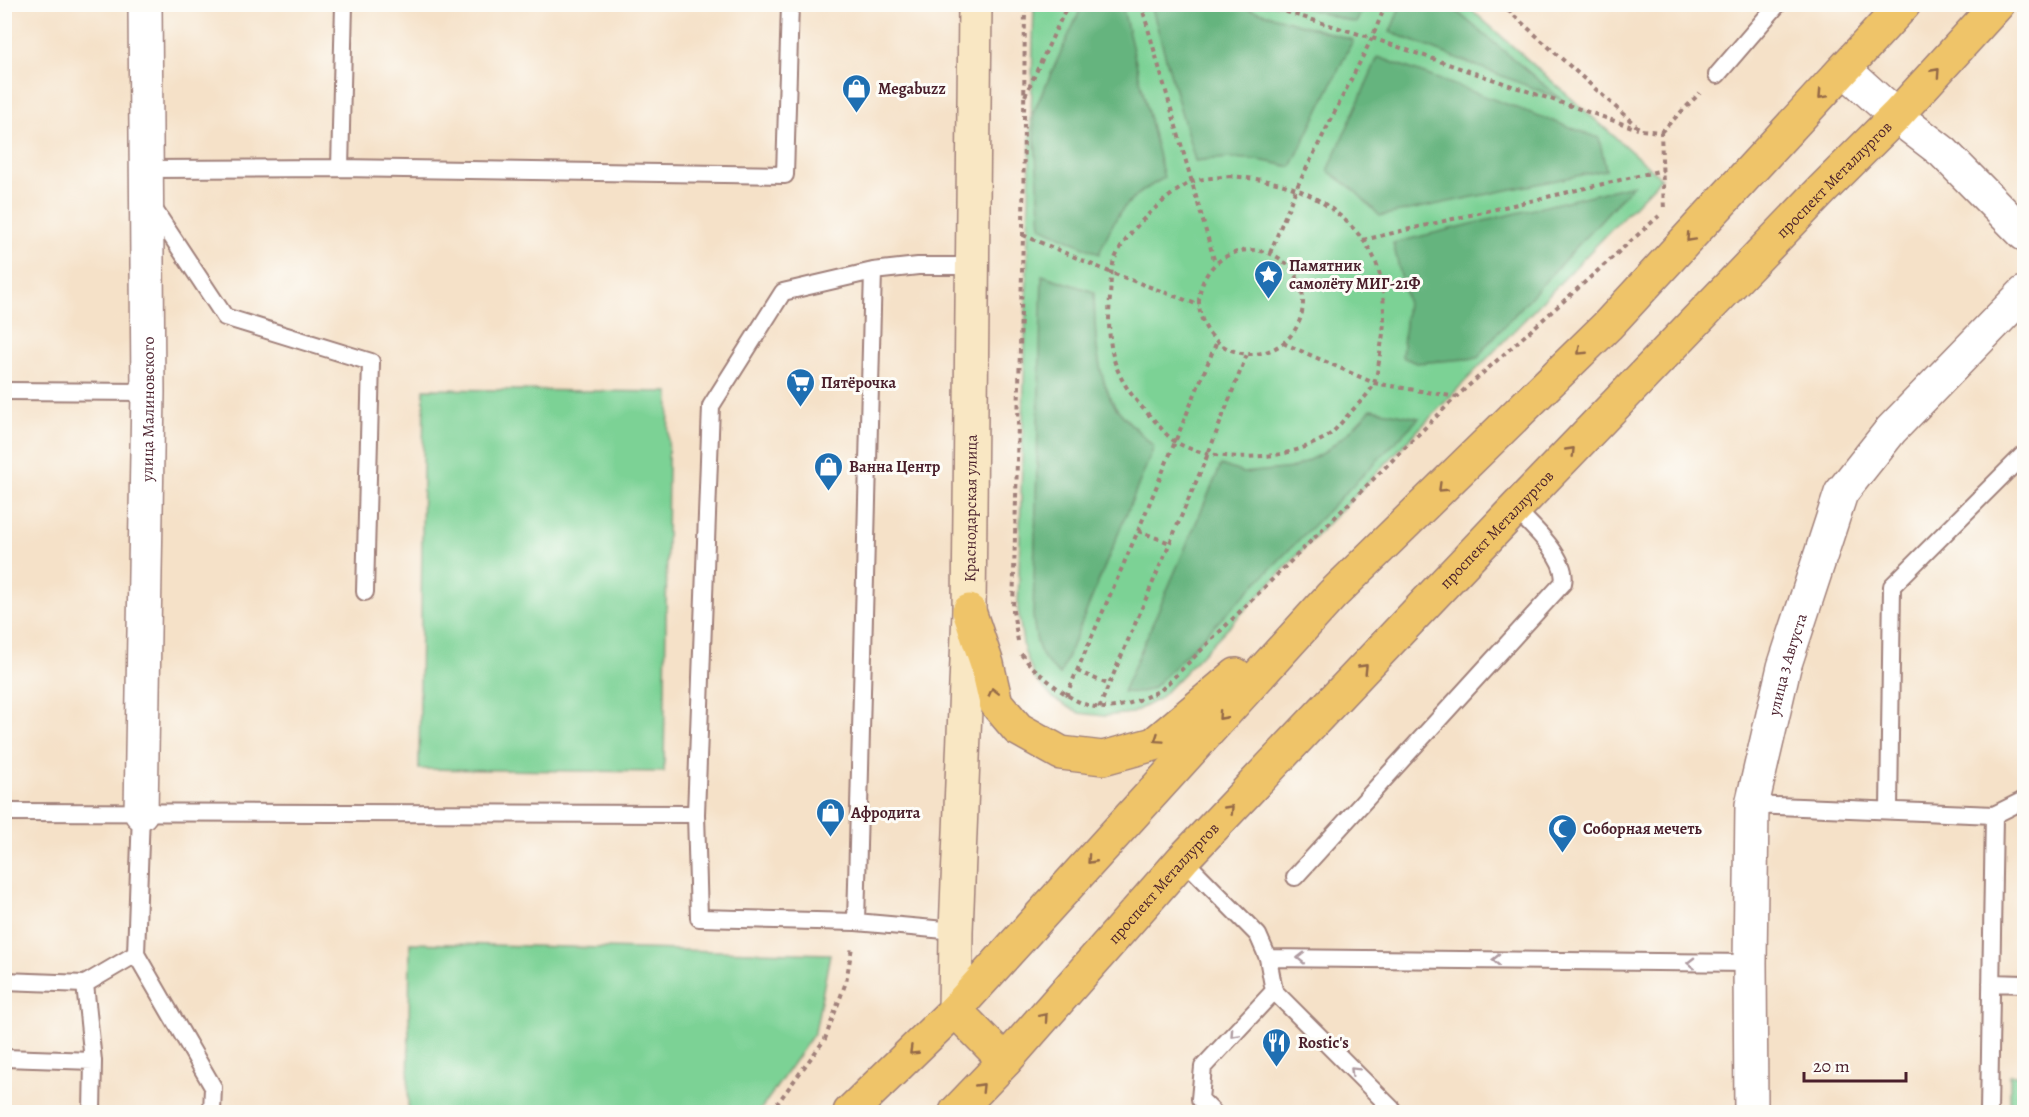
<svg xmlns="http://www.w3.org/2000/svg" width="2029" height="1117" font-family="Alegreya,serif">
<rect width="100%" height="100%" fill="#fdfcf7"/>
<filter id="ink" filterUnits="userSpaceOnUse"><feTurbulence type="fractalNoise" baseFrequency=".0167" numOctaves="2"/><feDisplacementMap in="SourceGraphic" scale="12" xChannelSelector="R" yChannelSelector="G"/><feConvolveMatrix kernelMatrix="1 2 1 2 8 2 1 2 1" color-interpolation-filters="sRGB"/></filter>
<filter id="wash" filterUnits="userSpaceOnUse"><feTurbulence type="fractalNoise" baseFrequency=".008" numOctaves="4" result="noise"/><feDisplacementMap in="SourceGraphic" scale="24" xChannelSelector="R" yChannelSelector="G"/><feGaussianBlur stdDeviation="1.35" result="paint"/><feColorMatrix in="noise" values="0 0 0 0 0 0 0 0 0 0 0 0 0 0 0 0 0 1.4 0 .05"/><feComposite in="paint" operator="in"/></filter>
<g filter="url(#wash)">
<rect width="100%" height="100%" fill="#f5e1c8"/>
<path fill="#7cd295" stroke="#637860" stroke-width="1.5" d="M 1034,5 L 1466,5 L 1661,178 L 1159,699 L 1132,713 L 1104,716 L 1079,713 L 1054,699 L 1035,679 L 1024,650 L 1018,610 Z
M 424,389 L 669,392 L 664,772 L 419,769 Z
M 410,943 L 830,954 L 815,1032 L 759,1112 L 408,1112 Z
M 2010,1075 L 2024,1075 L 2024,1112 L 2010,1112 Z"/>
<path fill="#65b47e" stroke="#586a54" stroke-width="1.5" d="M 1083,4 L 1122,5 L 1164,178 C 1124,200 1117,212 1099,254 L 1041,227 L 1033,113 Z
M 1151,5 L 1235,5 L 1353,40 L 1291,167 C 1256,158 1230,156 1195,161 Z
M 1296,5 L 1365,5 L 1356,23 Z
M 1401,5 L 1449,5 L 1561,99 L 1390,32 Z
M 1378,57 L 1599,138 L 1606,170 L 1380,216 L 1353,189 L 1328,171 Z
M 1633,185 L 1486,346 L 1478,358 L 1416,363 L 1402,357 L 1407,301 L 1393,243 Z
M 1042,275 L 1094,292 C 1095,329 1095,374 1115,406 C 1124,419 1143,435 1154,447 L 1060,675 C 1038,657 1036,644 1033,616 Z
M 1371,409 L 1419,418 L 1153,688 C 1144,693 1133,693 1123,692 L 1221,465 L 1243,473 L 1293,468 L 1323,453 L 1349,432 Z"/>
</g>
<g filter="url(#ink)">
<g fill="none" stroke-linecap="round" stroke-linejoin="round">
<defs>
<path id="lane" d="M 1717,75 L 1778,4
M 340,168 L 785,175 L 790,4
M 145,169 L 340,168 L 344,4
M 151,205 L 225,317 L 371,362 L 365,592
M 4,391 L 148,392
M 1752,805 L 1994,815 L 2024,800
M 1889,810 L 1892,586 L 2024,454
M 4,812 L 696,814 L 711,406 L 783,292 L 873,271 L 918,266 L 973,266
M 696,814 L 699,918 L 856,922 L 956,931
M 1183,859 L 1258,935 L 1268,958 L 1274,991 L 1392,1109 L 1388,1112
M 1295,877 L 1563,583 C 1569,559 1531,525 1515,509
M 856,922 L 873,271
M 136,954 L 213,1087 L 212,1112
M 1268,958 L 1750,963
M 4,981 L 85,984 L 136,954 L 141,813
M 1991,983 L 2024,984
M 85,984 L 93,1061 L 92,1112
M 4,1058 L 93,1061
M 1213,1112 L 1200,1099 L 1203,1067 L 1274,991
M 1989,1112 L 1994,815"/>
<g id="street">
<path d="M 1845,70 L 1896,116 L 1943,152 L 2024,234"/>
<path id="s1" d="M 141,813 L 148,392 L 145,4"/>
<path id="s2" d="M 1751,1112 L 1750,963 L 1752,805 L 1784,667 L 1841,493 L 1891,430 L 2024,293"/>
</g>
<g id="secondary">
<path id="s3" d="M 955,1010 L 956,931 L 969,611 L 975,4"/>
</g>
<g id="primary">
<path d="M 969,611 L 987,664 L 996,703 L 1018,729 L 1061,753 L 1103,758 L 1154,744 L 1236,675"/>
<path d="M 955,1010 L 1005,1061"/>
<path d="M 850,1112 L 955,1010 L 1332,595 L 1607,326 L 1904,4"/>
<path id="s4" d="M 956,1112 L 1005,1061 L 1183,859 L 1515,509 L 1822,190 L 1896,116 L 1998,4"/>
</g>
</defs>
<use href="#lane" stroke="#a0807a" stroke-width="20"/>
<use href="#street" stroke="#a0807a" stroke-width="36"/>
<use href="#secondary" stroke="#a0807a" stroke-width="36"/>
<use href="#primary" stroke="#a0807a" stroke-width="36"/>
<path stroke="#a0807a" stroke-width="4" stroke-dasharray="4.5 4.5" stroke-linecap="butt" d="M 1141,4 L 1215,263
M 1260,4 L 1372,38 L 1638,129
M 1501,4 L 1641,130 L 1661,132 L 1664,211
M 1025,96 L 1068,4
M 1661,132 L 1700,93
M 1229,176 C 1251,178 1275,181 1296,189 C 1326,200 1362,230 1375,260 C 1384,280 1386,319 1382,340 C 1379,356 1379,376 1371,389 C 1365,398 1357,405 1350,413 C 1343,420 1336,430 1328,436 C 1310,447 1285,455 1264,456 C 1235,458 1201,457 1176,442 C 1167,437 1160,426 1153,419 C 1114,380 1106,352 1110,297 C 1111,285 1110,272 1114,261 C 1125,232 1163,198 1189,183 C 1199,178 1217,178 1229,176 Z
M 1023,235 L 1112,273 L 1199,305
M 1363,240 L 1663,170
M1199 302a52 52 0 1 1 104 0a52 52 0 1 1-104 0Z
M 1270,253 L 1296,189 L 1372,38 L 1386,4
M 1283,343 L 1374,383 L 1456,397
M 1138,531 L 1170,543
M 1018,641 L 1013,611 L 1023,235 L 1025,4
M 1021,654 C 1029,665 1041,675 1051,683 C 1093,718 1115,712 1161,690 L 1456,397 L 1659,216
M 1077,671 L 1110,685
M 1066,696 L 1138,531 L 1217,341
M 1099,708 L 1208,454 L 1247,354
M 771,1112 L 825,1039 L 846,982 L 852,947"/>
<use href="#lane" stroke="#fff" stroke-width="16"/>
<use href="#street" stroke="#fff" stroke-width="33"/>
<use href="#secondary" stroke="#f9e7c3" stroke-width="33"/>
<use href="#primary" stroke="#efc469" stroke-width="33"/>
</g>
<defs><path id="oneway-chevron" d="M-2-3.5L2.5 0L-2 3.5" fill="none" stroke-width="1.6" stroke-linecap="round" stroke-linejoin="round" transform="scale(1.5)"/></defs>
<g stroke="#946947">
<use href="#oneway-chevron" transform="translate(1936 72) rotate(-48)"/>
<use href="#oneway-chevron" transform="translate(1822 95) rotate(133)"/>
<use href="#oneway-chevron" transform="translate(1690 238) rotate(133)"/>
<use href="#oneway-chevron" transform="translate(1581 351) rotate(136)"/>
<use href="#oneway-chevron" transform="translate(1571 451) rotate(-46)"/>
<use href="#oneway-chevron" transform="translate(1442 488) rotate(136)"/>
<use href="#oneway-chevron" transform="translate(1364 668) rotate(-46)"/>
<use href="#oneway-chevron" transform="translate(993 692) rotate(-104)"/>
<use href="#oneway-chevron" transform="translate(1222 716) rotate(132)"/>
<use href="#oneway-chevron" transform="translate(1158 739) rotate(146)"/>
<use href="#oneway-chevron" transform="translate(1230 809) rotate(-46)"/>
<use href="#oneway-chevron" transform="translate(1091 860) rotate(132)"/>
<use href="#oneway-chevron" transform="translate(1044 1017) rotate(-49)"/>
<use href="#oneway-chevron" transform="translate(913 1051) rotate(136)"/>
<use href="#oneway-chevron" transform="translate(981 1087) rotate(-46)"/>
</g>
<g stroke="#ae9aa0">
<use href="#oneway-chevron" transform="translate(1301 958) rotate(-179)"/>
<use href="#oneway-chevron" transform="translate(1496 960) rotate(-179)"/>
<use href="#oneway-chevron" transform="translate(1691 963) rotate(-179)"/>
<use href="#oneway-chevron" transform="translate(1234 1034) rotate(133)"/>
<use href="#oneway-chevron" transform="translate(1354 1071) rotate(-135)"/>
</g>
</g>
<defs>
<symbol id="shop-pin" viewBox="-11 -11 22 30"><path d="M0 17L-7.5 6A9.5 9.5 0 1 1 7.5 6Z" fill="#1f6fb2" stroke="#fdfcf7"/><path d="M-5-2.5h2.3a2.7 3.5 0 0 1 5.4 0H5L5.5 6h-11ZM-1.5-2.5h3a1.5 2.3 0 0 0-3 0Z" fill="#fff"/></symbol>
<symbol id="sight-pin" viewBox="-11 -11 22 30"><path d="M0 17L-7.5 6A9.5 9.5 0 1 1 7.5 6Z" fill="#1f6fb2" stroke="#fdfcf7"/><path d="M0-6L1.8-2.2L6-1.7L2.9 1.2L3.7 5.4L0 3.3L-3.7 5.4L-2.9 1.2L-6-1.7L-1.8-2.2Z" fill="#fff"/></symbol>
<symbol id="supermarket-pin" viewBox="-11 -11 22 30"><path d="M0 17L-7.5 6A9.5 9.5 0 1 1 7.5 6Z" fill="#1f6fb2" stroke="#fdfcf7"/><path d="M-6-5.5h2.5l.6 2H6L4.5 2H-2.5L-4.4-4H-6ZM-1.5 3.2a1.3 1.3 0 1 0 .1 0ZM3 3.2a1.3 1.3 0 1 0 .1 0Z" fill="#fff"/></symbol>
<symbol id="mosque-pin" viewBox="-11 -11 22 30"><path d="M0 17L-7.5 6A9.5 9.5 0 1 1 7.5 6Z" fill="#1f6fb2" stroke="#fdfcf7"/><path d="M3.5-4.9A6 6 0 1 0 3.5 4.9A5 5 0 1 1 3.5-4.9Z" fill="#fff"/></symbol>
<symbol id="restaurant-pin" viewBox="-11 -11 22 30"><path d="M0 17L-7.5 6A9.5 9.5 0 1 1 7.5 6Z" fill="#1f6fb2" stroke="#fdfcf7"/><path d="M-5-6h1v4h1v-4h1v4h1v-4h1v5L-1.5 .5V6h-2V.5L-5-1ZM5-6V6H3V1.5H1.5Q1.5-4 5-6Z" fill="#fff"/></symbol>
</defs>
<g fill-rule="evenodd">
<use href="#shop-pin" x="840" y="72" width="33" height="45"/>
<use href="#sight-pin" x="1252" y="258" width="33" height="45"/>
<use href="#supermarket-pin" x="784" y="366" width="33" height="45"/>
<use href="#shop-pin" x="812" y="450" width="33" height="45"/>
<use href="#shop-pin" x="814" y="796" width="33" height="45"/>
<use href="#mosque-pin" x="1546" y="812" width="33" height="45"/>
<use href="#restaurant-pin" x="1260" y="1026" width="33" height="45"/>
</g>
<g text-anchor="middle" stroke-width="6" stroke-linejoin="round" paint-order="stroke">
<g font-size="16" font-weight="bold" fill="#4a1f2b" stroke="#fdfcf7" text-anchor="start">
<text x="878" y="94">Megabuzz</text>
<text x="1289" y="271">Памятник<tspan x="1289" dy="18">самолёту МИГ-21Ф</tspan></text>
<text x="821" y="388">Пятёрочка</text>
<text x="849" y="472">Ванна Центр</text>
<text x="851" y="818">Афродита</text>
<text x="1583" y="834">Соборная мечеть</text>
<text x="1298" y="1048">Rostic's</text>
</g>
<g font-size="16" fill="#4a1f2b" stroke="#fdfcf7">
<text dy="6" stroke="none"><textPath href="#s4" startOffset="1281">проспект Металлургов</textPath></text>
<text dy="6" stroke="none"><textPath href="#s1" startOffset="404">улица Малиновского</textPath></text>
<text dy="6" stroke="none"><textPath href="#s3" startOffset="502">Краснодарская улица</textPath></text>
<text dy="6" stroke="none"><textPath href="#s4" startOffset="795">проспект Металлургов</textPath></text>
<text dy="6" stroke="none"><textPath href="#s2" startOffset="452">улица 3 Августа</textPath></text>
<text dy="6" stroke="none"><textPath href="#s4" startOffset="309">проспект Металлургов</textPath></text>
</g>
</g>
<rect width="2029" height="1117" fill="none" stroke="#fdfcf7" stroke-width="24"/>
<path d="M1804 1072v9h102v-9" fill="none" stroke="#4a1f2b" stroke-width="3"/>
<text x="1813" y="1072" font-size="18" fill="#4a1f2b" stroke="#fdfcf7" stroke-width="4.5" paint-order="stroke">20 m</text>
</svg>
